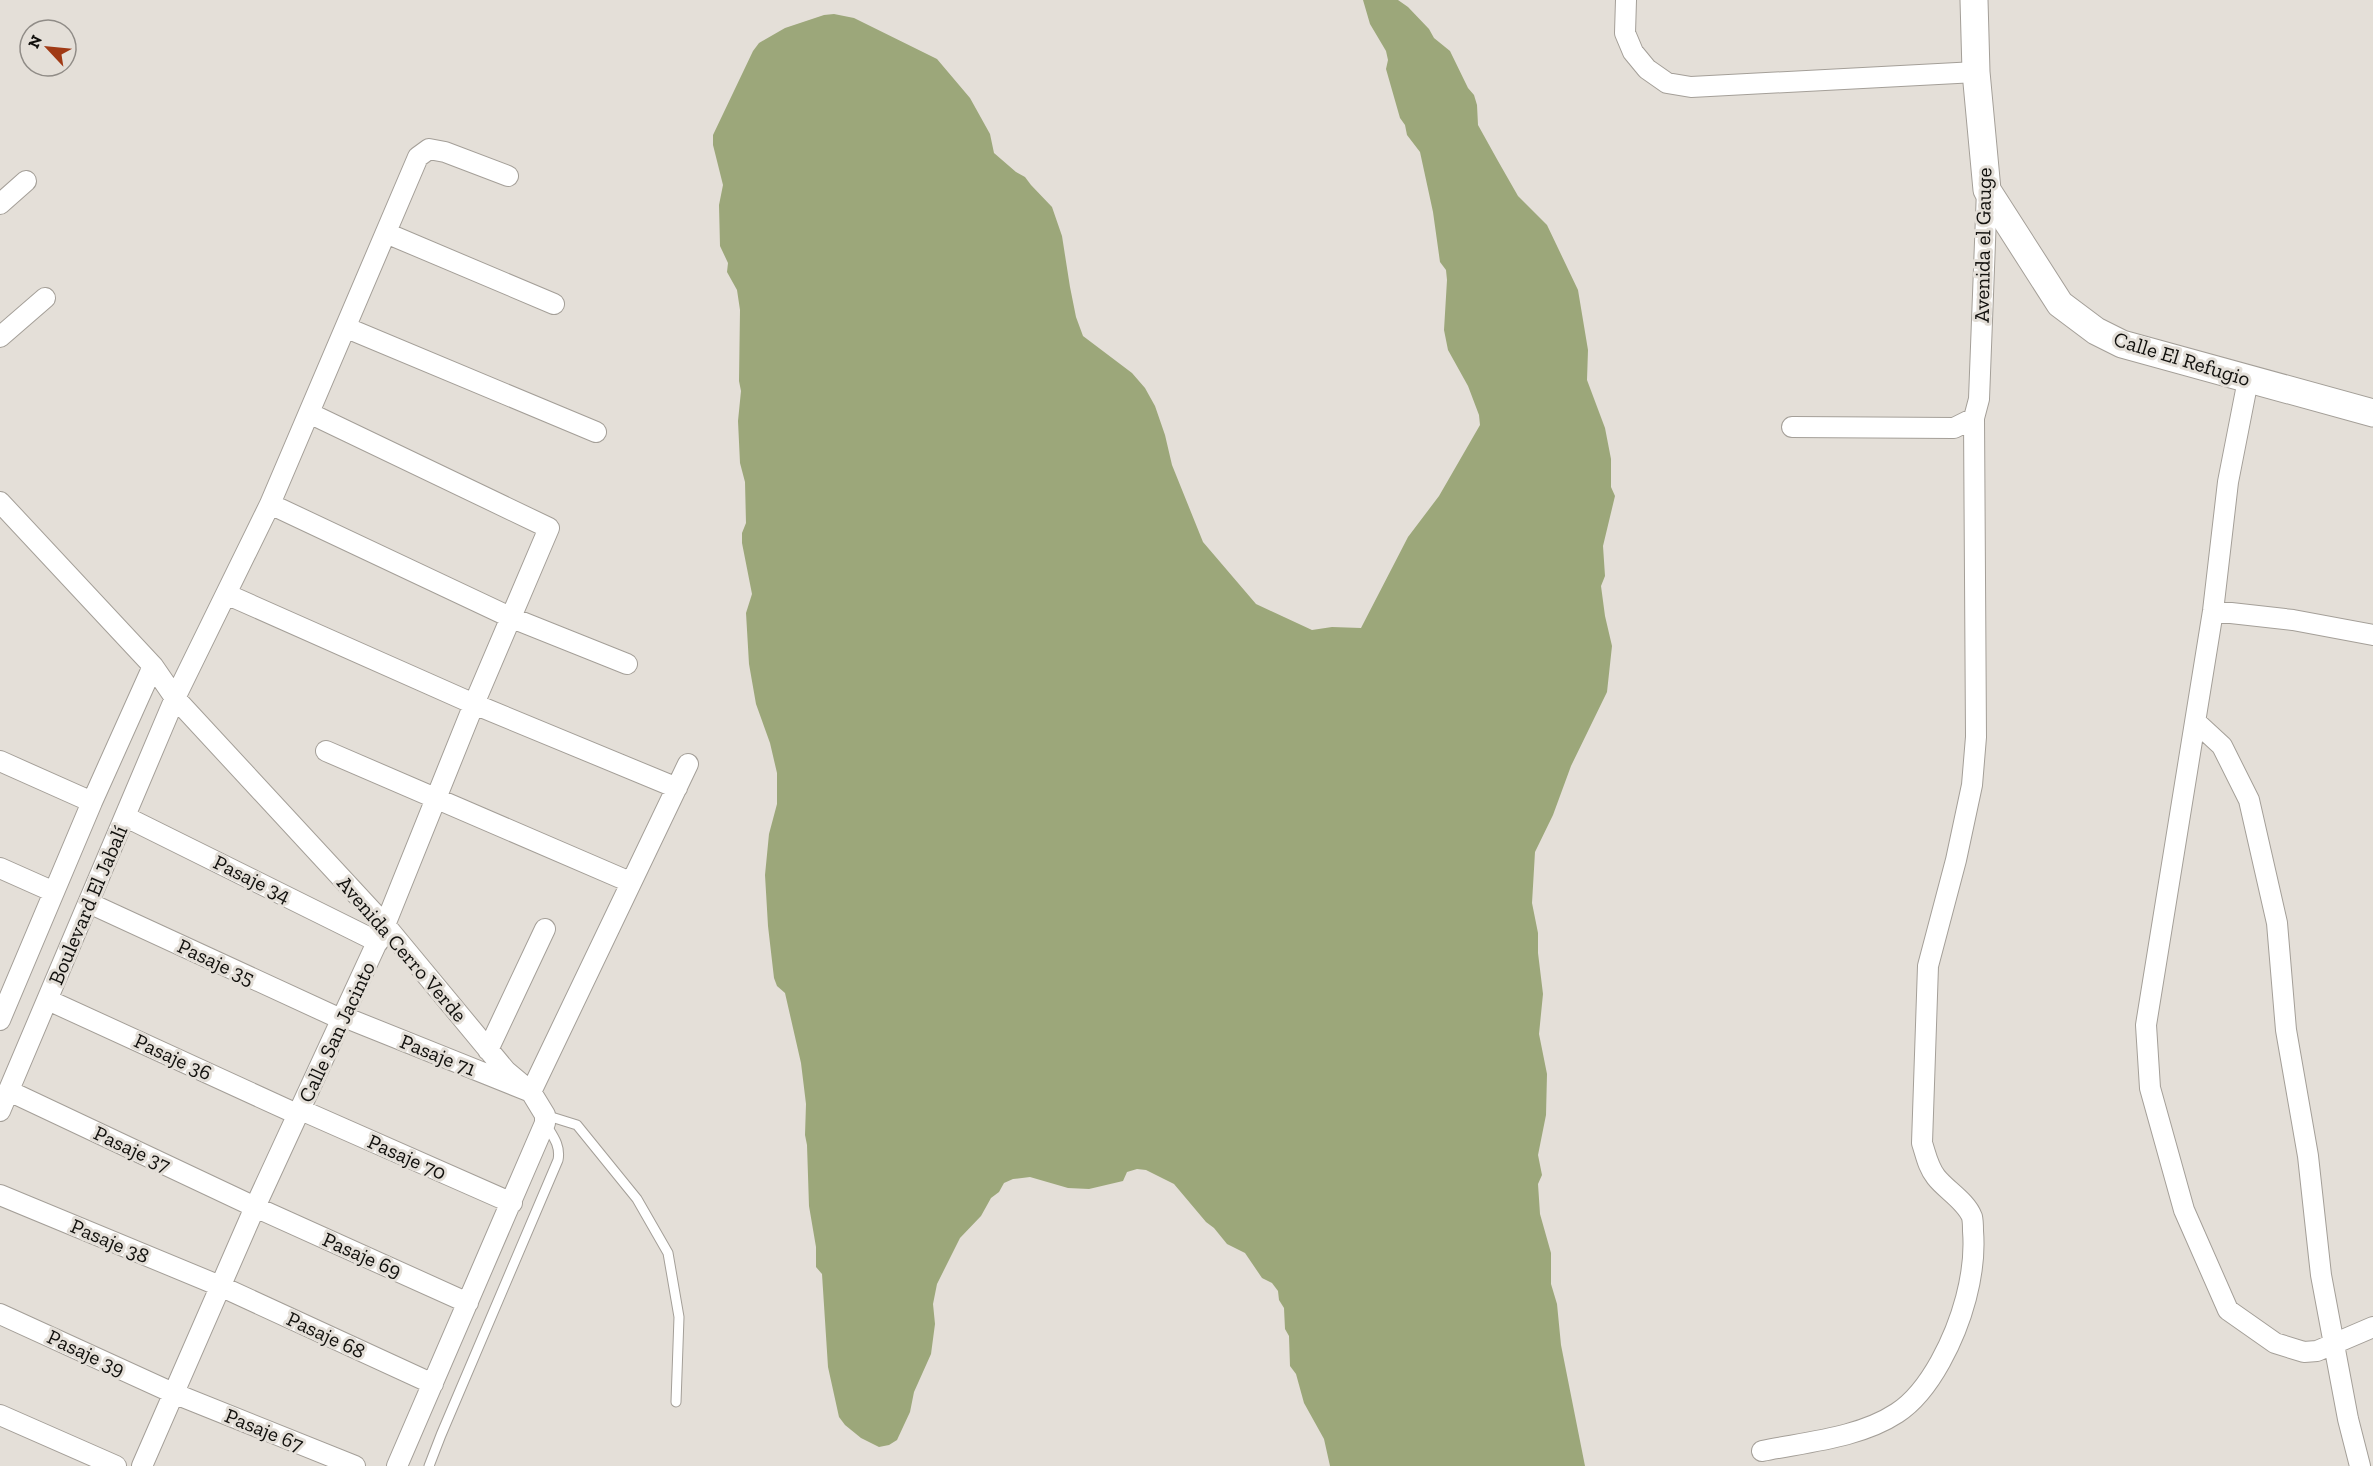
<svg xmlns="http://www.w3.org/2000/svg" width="2373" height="1466" font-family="'Zilla Slab',serif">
<rect width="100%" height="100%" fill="#e4dfd8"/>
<path fill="#9ca77a" d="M 1363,0 L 1398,0 L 1408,7 L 1429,29 L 1434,38 L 1450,51 L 1468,88 L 1474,95 L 1477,105 L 1478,125 L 1498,161 L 1518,196 L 1547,225 L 1578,290 L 1588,350 L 1587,380 L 1605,428 L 1611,459 L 1611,487 L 1615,496 L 1603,546 L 1605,576 L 1601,586 L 1605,616 L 1612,646 L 1607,692 L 1571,766 L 1553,815 L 1535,852 L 1532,903 L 1538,933 L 1538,953 L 1543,994 L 1539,1034 L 1547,1074 L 1546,1115 L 1538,1155 L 1542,1175 L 1538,1184 L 1540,1214 L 1551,1253 L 1551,1284 L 1557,1304 L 1561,1345 L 1585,1466 L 1330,1466 L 1324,1439 L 1304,1403 L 1296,1374 L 1290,1366 L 1289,1336 L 1285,1329 L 1284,1308 L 1279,1300 L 1278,1291 L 1272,1283 L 1262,1278 L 1245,1253 L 1227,1244 L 1214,1228 L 1206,1222 L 1174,1184 L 1146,1170 L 1137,1169 L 1127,1172 L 1123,1181 L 1089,1189 L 1068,1188 L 1030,1177 L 1013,1179 L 1004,1183 L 999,1192 L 991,1198 L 981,1216 L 960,1238 L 937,1284 L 933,1304 L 935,1324 L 931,1354 L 914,1392 L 910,1412 L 897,1440 L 889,1445 L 879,1447 L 861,1438 L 845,1425 L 839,1417 L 828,1367 L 822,1274 L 816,1267 L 816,1247 L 809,1206 L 807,1145 L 805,1135 L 806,1104 L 801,1063 L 785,993 L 777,986 L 774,978 L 768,926 L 765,875 L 769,834 L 777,804 L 777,773 L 770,743 L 756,704 L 749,664 L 746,613 L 752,594 L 742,543 L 742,533 L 746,523 L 745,482 L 740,463 L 738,421 L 741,391 L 739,381 L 740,310 L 737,290 L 727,272 L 728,263 L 720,246 L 719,205 L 723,185 L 713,145 L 713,135 L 753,51 L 759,43 L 785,28 L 824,15 L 834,14 L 854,18 L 937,59 L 970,98 L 990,134 L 994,153 L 1016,172 L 1025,177 L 1031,185 L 1052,207 L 1062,236 L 1070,287 L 1076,317 L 1083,336 L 1132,373 L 1145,388 L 1155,406 L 1165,435 L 1172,465 L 1203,542 L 1256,604 L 1312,630 L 1332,627 L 1361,628 L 1408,537 L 1439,496 L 1480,425 L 1479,415 L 1468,386 L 1448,350 L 1444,330 L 1447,280 L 1446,270 L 1440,262 L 1433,212 L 1420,152 L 1407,135 L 1405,125 L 1400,118 L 1386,69 L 1388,60 L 1386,51 L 1370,24 Z"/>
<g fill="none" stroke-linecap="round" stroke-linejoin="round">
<defs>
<path id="lane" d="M 545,1115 L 577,1125 L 637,1199 L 668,1253 L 679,1317 L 676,1402
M 429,1466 L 441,1435 L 558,1160 C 561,1145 552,1135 545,1123"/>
<path id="street" d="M 1626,0 L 1625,33 L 1633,52 L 1647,69 L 1667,83 L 1691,87 L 1976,72
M 0,204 L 26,181
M 386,233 L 554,304
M 347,328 L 596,432
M 0,337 L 45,298
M 2248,380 L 2228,482 L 2213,611 L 2146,1025 L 2150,1088 L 2184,1210 L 2228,1310 L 2275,1343 L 2304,1352 L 2317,1351 L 2373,1327
M 1792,427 L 1954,428 L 1974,418
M 0,502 L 153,666 L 175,698 L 385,925 L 506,1071 L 531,1092 L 545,1115 L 545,1123 L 397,1466
M 270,504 L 512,618 L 627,664
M 226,594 L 474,704 L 677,788
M 2213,611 L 2293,620 L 2373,635
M 2196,722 L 2222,746 L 2249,800 L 2277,923 L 2286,1030 L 2308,1156 L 2321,1275 L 2348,1419 L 2360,1466
M 326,751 L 630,882
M 0,761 L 92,802
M 126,817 L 378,942
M 0,868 L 54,892
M 89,903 L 343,1020
M 48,1000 L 299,1115
M 344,1017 L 531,1092 L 688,764
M 0,1020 L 92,802 L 153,666
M 488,1050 L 545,929
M 9,1091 L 255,1207 L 468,1303
M 301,1110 L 512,1203
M 0,1111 L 175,698 L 270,504 L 418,157 L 429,149 L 445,152 L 508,176
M 0,1195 L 220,1286 L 433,1384
M 0,1314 L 173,1393 L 355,1466
M 0,1415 L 116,1466
M 1762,1451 C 1806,1442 1859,1438 1897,1413 C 1931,1391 1956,1336 1966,1298 C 1972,1275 1975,1255 1973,1231 C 1973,1227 1973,1221 1972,1217 C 1966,1201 1946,1190 1936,1177 C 1928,1167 1926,1155 1922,1143 L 1928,966 L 1956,860 L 1972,785 L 1976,737 L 1974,418 L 1979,399 L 1987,190
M 142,1466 L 255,1207 L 385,925 L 474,704 L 549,528 L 309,413"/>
<path id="secondary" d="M 1974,0 L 1976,72 L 1987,190 L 2060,304 L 2096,331 L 2122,344 L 2373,413"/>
</defs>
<use href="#lane" stroke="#a49f98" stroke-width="11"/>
<use href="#street" stroke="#a49f98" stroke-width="22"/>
<use href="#secondary" stroke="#a49f98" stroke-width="29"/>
<use href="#lane" stroke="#fff" stroke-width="9"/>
<use href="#street" stroke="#fff" stroke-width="20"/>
<use href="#secondary" stroke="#fff" stroke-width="27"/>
</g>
<g text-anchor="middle" stroke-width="6" stroke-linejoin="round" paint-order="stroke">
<g font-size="21" fill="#11100d" stroke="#e4dfd8">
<text transform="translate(1983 245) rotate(-89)" y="7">Avenida el Gauge</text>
<text transform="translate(2182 359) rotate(17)" y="7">Calle El Refugio</text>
<text transform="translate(252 879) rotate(26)" y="7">Pasaje 34</text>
<text transform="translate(88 905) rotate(-67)" y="7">Boulevard El Jabalí</text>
<text transform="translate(402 949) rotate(49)" y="7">Avenida Cerro Verde</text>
<text transform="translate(216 962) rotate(25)" y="7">Pasaje 35</text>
<text transform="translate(337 1032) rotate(-65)" y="7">Calle San Jacinto</text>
<text transform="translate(438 1055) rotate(22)" y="7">Pasaje 71</text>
<text transform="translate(173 1057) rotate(25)" y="7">Pasaje 36</text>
<text transform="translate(132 1149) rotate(25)" y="7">Pasaje 37</text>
<text transform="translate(407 1157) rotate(24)" y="7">Pasaje 70</text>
<text transform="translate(110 1241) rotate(23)" y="7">Pasaje 38</text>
<text transform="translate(362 1255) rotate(24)" y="7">Pasaje 69</text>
<text transform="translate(326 1335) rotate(25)" y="7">Pasaje 68</text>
<text transform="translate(86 1353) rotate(25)" y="7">Pasaje 39</text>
<text transform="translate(264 1430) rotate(22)" y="7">Pasaje 67</text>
</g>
</g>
<g transform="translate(48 48) rotate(296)"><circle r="28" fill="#e4dfd8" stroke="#908c87" stroke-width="1.5"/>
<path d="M0-4.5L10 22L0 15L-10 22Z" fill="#a03a15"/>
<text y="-9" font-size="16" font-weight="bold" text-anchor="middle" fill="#11100d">N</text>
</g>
</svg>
